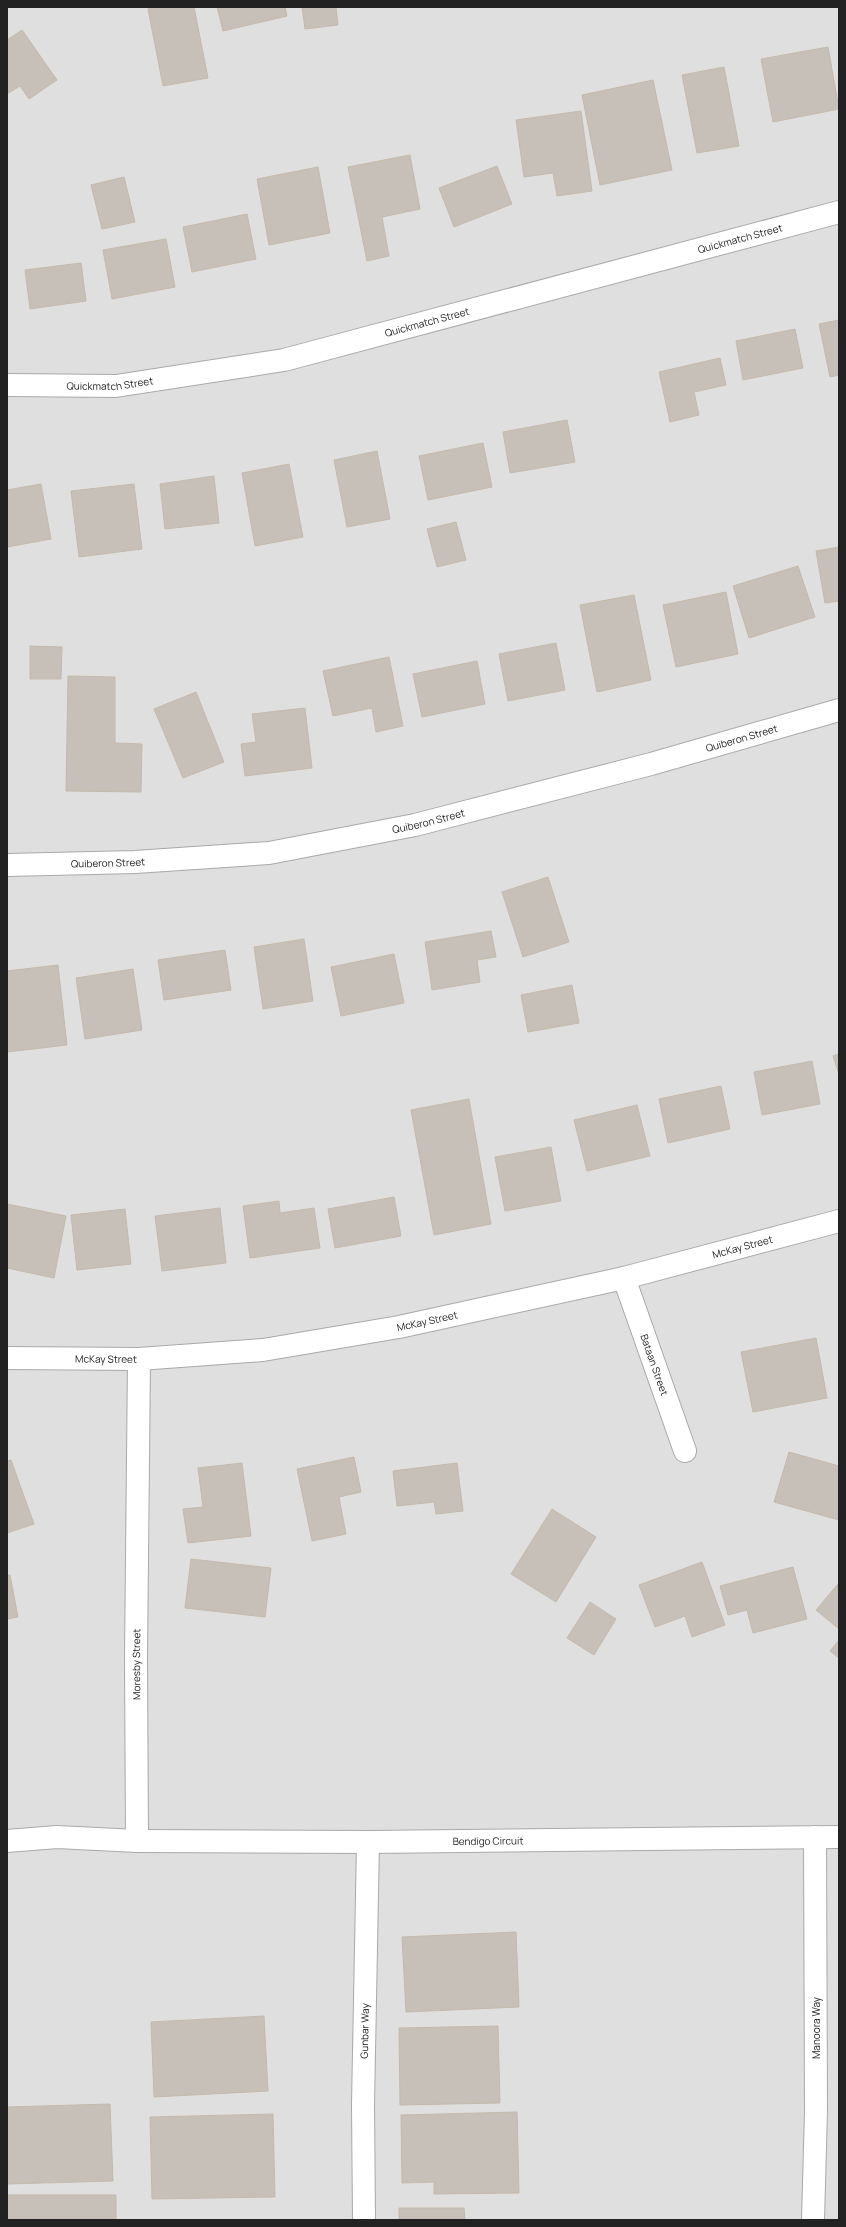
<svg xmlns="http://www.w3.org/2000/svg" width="846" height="2227" font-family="Manrope,sans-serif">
<rect width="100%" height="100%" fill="#f2f0e9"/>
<path fill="#e0dfdf" d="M 7,7 L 839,7 L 839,2220 L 7,2220 Z"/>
<path fill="#c7c0b8" stroke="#c4b9ab" d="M 156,7 L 194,7 L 208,78 L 163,86 L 148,9 Z
M 217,7 L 285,7 L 287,16 L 223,31 Z
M 302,7 L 336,7 L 338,25 L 305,29 Z
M 22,30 L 57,80 L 29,99 L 20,86 L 7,94 L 7,40 Z
M 828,47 L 839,109 L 773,122 L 761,59 Z
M 724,67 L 739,146 L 697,153 L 682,75 Z
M 653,80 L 672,170 L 600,185 L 582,95 Z
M 581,111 L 592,191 L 557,196 L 553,173 L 524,177 L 516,120 Z
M 410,155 L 420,209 L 382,217 L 389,256 L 367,261 L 348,167 Z
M 497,166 L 512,204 L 454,227 L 439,188 Z
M 318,167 L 330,233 L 269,245 L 257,179 Z
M 124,177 L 135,222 L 102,229 L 91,185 Z
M 247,214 L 256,259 L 192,272 L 183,227 Z
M 166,239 L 175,287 L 112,299 L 103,250 Z
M 81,263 L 86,301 L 30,309 L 25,270 Z
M 839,320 L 839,375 L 830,377 L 819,324 Z
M 795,329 L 803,368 L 743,380 L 736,341 Z
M 720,358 L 726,385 L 694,392 L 699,415 L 670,422 L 659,372 Z
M 567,420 L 575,462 L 510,473 L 503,432 Z
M 483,443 L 492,487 L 428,500 L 419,456 Z
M 377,451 L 390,519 L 347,527 L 334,460 Z
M 289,464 L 303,537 L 255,546 L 242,473 Z
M 214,476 L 219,523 L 165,529 L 160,484 Z
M 41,484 L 51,539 L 7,547 L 7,490 Z
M 134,484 L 142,549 L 79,557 L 71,491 Z
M 456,522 L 466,560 L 437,567 L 427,529 Z
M 839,547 L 839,601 L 825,603 L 816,551 Z
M 798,566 L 815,617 L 749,638 L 733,586 Z
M 726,592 L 738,654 L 676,667 L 663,605 Z
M 634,595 L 651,680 L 597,692 L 580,605 Z
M 556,643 L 565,690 L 508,701 L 499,654 Z
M 30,646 L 62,647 L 61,679 L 30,679 Z
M 389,657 L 403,726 L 376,732 L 372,708 L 333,716 L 323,671 Z
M 477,661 L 485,704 L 422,717 L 413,674 Z
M 68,676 L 115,677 L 115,743 L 142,744 L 141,792 L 66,791 Z
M 196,692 L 224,762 L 183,778 L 154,709 Z
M 305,708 L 312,768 L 245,776 L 241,744 L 256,742 L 252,714 Z
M 548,877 L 569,942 L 523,957 L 502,892 Z
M 491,931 L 496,957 L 477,960 L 480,982 L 432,990 L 425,942 Z
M 304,939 L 313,1001 L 263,1009 L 254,947 Z
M 225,950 L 231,990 L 164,1000 L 158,960 Z
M 394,954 L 404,1003 L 341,1016 L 331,967 Z
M 58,965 L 67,1045 L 7,1052 L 7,971 Z
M 133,969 L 142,1030 L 85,1039 L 76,978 Z
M 572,985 L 579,1023 L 528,1032 L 521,995 Z
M 839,1054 L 839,1074 L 833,1056 Z
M 812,1061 L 820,1104 L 762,1115 L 754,1072 Z
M 721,1086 L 730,1129 L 668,1143 L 659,1099 Z
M 469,1099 L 491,1224 L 434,1235 L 411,1110 Z
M 637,1105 L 650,1156 L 587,1171 L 574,1120 Z
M 551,1147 L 561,1201 L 505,1211 L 495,1157 Z
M 394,1197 L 401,1236 L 335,1248 L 328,1209 Z
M 279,1201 L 280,1213 L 314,1208 L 320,1248 L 250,1258 L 243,1206 Z
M 7,1204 L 66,1216 L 54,1278 L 7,1268 Z
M 220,1208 L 226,1263 L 162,1271 L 155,1216 Z
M 125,1209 L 131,1264 L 77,1270 L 71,1215 Z
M 816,1338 L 827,1398 L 753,1412 L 741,1352 Z
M 789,1452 L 839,1466 L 839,1520 L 774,1502 Z
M 354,1457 L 361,1492 L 339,1497 L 346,1534 L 312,1541 L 297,1469 Z
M 11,1460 L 34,1524 L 7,1533 L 7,1461 Z
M 242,1463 L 251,1536 L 188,1543 L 183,1509 L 203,1507 L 198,1468 Z
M 457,1463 L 463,1511 L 436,1514 L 434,1502 L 397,1506 L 393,1471 Z
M 552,1509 L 596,1537 L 556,1602 L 511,1574 Z
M 191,1559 L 271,1568 L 265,1617 L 185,1608 Z
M 702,1562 L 725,1625 L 692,1637 L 685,1616 L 655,1627 L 639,1585 Z
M 793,1567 L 807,1619 L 753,1633 L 747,1610 L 728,1615 L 720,1586 Z
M 7,1575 L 10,1575 L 18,1617 L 7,1619 Z
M 838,1584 L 839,1585 L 839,1629 L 816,1610 Z
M 590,1602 L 616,1619 L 594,1655 L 567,1638 Z
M 839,1640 L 839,1658 L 830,1651 Z
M 516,1932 L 519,2007 L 406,2012 L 402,1937 Z
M 264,2016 L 268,2091 L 154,2097 L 151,2022 Z
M 498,2026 L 500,2103 L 400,2105 L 399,2028 Z
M 110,2104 L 113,2181 L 7,2184 L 7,2107 Z
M 517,2112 L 519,2193 L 434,2194 L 434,2182 L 402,2183 L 401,2115 Z
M 273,2114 L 275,2197 L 152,2199 L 150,2117 Z
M 7,2195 L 116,2195 L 116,2220 L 7,2220 Z
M 399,2208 L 464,2208 L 465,2220 L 399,2220 Z"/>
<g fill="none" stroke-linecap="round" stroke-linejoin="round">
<defs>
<g id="minor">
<path id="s1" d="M 7,385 L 116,386 L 284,360 L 839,212"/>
<path id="s2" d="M 7,865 L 135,862 L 269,853 L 415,825 L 651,764 L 839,710"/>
<path id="s3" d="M 624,1278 L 685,1451"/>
<path id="s4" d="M 7,1358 L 139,1359 L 263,1350 L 399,1327 L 624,1278 L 839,1221"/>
<path id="s5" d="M 7,1841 L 57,1837 L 137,1841 L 136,1658 L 139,1359"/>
<path id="s6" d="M 137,1841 L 368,1842 L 839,1837"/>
<path id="s7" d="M 364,2220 L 363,2105 L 368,1842"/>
<path d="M 813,2220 L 816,2111 L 815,1837"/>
</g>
</defs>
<use href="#minor" stroke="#a9a9a9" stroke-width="24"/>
<use href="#minor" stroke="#fff" stroke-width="22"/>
</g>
<g text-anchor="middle" stroke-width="3" stroke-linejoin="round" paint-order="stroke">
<g font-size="10" fill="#222" stroke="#fff">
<text dy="4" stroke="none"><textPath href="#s1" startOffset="751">Quickmatch Street</textPath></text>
<text dy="4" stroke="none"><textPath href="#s1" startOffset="427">Quickmatch Street</textPath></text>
<text dy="4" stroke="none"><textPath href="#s1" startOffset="103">Quickmatch Street</textPath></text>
<text dy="4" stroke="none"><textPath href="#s2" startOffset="749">Quiberon Street</textPath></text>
<text dy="4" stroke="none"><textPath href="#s2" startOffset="425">Quiberon Street</textPath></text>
<text dy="4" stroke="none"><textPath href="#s2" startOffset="101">Quiberon Street</textPath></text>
<text dy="4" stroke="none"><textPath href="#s4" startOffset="747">McKay Street</textPath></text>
<text dy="4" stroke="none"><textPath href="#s4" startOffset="423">McKay Street</textPath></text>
<text dy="4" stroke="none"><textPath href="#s4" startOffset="99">McKay Street</textPath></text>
<text dy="4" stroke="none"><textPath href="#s3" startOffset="92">Bataan Street</textPath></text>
<text dy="4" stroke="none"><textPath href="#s5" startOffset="307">Moresby Street</textPath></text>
<text dy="4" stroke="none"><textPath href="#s6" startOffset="351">Bendigo Circuit</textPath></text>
<text transform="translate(816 2028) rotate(-90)" y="4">Manoora Way</text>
<text dy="4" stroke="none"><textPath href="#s7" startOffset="189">Gunbar Way</textPath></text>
</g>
</g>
<rect width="846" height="2227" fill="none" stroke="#222222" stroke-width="16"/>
</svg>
